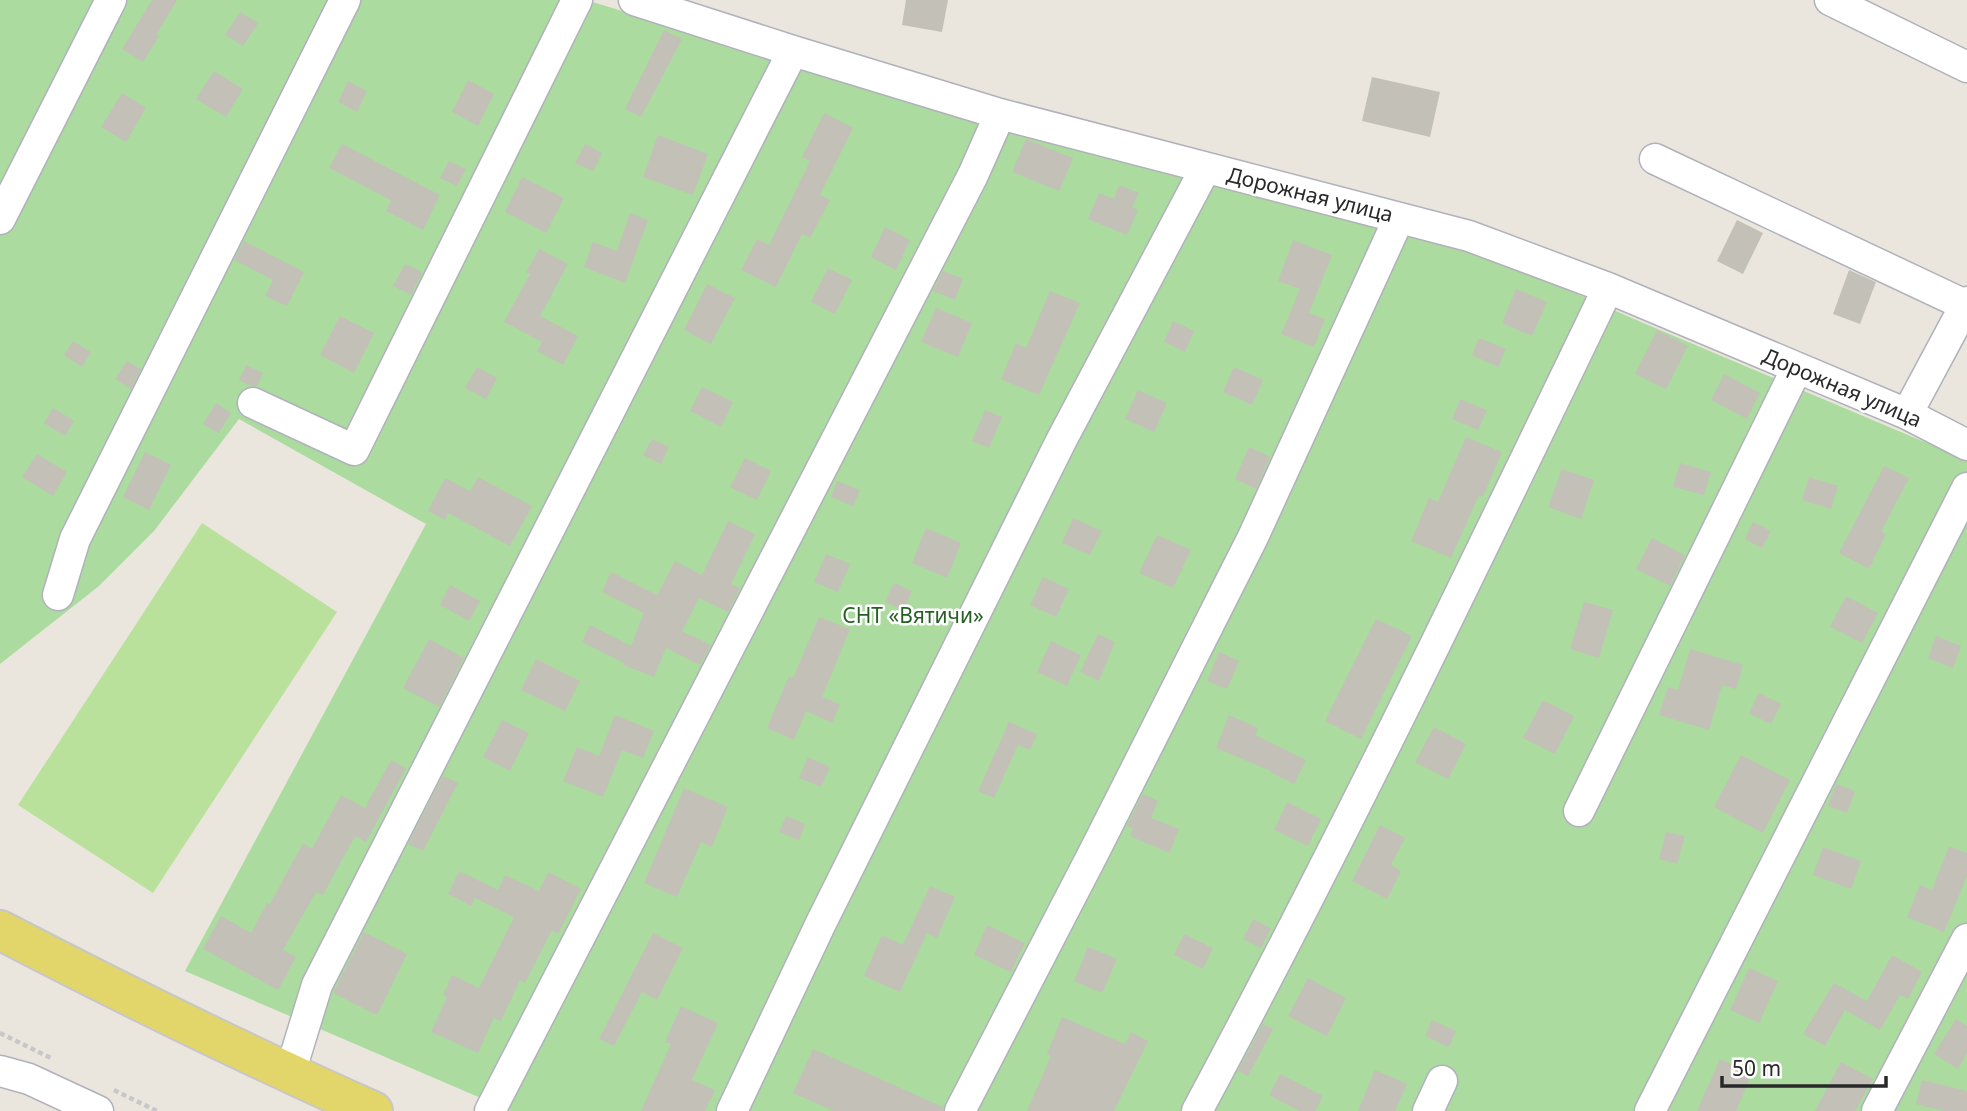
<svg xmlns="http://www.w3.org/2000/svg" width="1967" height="1111" font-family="'Noto Sans',sans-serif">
<rect width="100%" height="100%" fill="#eae6dd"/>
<path fill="#abdb9f" d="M 0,0 L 586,0 L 1012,130 L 1502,261 L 1641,322 L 1967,460 L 1967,1111 L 511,1111 L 185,971 L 426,524 L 239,419 L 154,531 L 99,586 L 0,664 Z"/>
<path fill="#bae19b" d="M 202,523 L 337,612 L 153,893 L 18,805 Z"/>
<path fill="#c3c0b8" d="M 152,0 L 177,0 L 156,35 L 159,36 L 143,62 L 122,49 Z
M 906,0 L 948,0 L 942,32 L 902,25 Z
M 240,12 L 258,23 L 243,46 L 225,35 Z
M 664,30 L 682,39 L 641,117 L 625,109 Z
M 214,71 L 243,89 L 226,117 L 196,99 Z
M 1372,77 L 1440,92 L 1430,137 L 1362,121 Z
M 468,80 L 494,94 L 478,126 L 452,112 Z
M 348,81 L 367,91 L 357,112 L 338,102 Z
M 122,93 L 146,108 L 126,142 L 101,127 Z
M 824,113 L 853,128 L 820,195 L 830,200 L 810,238 L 802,234 L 776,287 L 741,270 L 757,239 L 769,245 L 810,161 L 802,157 Z
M 658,135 L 708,154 L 693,195 L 643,177 Z
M 1026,139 L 1073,158 L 1059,191 L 1012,172 Z
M 342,144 L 440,195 L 423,230 L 386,211 L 391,200 L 329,168 Z
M 585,144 L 602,153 L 593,171 L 575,163 Z
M 449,161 L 466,169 L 457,186 L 440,178 Z
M 522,177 L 564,198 L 546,233 L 505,212 Z
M 1119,185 L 1139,193 L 1132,207 L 1138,210 L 1127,235 L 1088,219 L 1099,193 L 1114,199 Z
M 630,213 L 648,220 L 625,283 L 584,267 L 593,242 L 617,251 Z
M 1737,220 L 1763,233 L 1743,274 L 1717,261 Z
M 885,227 L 910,240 L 896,270 L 871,257 Z
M 1293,240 L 1332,255 L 1309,313 L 1325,319 L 1314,347 L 1281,334 L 1300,289 L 1278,281 Z
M 244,241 L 304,272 L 287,306 L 265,296 L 273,280 L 234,260 Z
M 539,249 L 568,264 L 540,316 L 578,336 L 563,365 L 537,351 L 542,342 L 504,322 L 530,274 L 526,272 Z
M 405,264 L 422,272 L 411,295 L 393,286 Z
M 828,268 L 852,280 L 835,314 L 811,302 Z
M 1849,270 L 1876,282 L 1860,324 L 1833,314 Z
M 943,271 L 963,279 L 955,300 L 933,291 Z
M 707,284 L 735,298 L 711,344 L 684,330 Z
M 1516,289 L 1547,302 L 1532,336 L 1502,323 Z
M 1050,291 L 1080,303 L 1039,395 L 1001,379 L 1016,343 L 1026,348 Z
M 936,308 L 972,323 L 958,357 L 921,342 Z
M 340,316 L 374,333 L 354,373 L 320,355 Z
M 1173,321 L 1194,331 L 1185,352 L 1164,342 Z
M 1657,330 L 1688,346 L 1666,389 L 1635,374 Z
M 1479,338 L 1506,349 L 1498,367 L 1472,355 Z
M 73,341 L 91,352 L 82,367 L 64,355 Z
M 127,361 L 141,369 L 131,389 L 115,379 Z
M 246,365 L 263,373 L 257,386 L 251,386 L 239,380 Z
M 477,367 L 497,378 L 486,399 L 465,388 Z
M 1234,367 L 1263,380 L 1252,405 L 1223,392 Z
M 1724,374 L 1760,393 L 1747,419 L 1711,400 Z
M 702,387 L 733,402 L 721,427 L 690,411 Z
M 1138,390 L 1167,403 L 1154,432 L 1125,419 Z
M 1460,399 L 1487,410 L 1478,430 L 1452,419 Z
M 216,403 L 231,413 L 219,433 L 203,424 Z
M 53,408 L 74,421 L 65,436 L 44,423 Z
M 985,410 L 1002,417 L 989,448 L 972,441 Z
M 1466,437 L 1502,452 L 1483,497 L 1479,495 L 1451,558 L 1411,541 L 1429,498 L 1438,502 Z
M 652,439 L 669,447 L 661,464 L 643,455 Z
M 1249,447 L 1270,457 L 1256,489 L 1235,479 Z
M 145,452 L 171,465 L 149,510 L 123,497 Z
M 37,454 L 67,472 L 53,496 L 22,477 Z
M 745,458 L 771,471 L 757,500 L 730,487 Z
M 1680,463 L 1711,472 L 1704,495 L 1673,487 Z
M 1884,466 L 1909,478 L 1881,532 L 1886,534 L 1869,569 L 1839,553 Z
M 1562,469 L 1594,480 L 1581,519 L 1548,507 Z
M 478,477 L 532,506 L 510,546 L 448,513 L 445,520 L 428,511 L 445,478 L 470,491 Z
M 1809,477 L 1838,486 L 1831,509 L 1802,500 Z
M 837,481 L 860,490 L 853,506 L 831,497 Z
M 1073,518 L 1102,531 L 1090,555 L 1062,543 Z
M 728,521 L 755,534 L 731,584 L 740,588 L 728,612 L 699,598 L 682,631 L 711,645 L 700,665 L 666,648 L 654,677 L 624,665 L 624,663 L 582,642 L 590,625 L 631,646 L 644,613 L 602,592 L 611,572 L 657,595 L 675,561 L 702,575 Z
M 1753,522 L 1771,531 L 1762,548 L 1745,539 Z
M 926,528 L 961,543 L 947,578 L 912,563 Z
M 1157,535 L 1191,550 L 1173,588 L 1139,573 Z
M 1652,538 L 1685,555 L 1670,586 L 1636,569 Z
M 826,554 L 850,564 L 838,592 L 814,582 Z
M 1043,577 L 1069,589 L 1056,617 L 1030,605 Z
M 894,583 L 912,591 L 904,610 L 885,602 Z
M 450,585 L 480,601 L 469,621 L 440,605 Z
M 1846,596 L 1878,613 L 1862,643 L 1830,627 Z
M 1584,602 L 1613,610 L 1599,658 L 1570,649 Z
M 819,617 L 850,629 L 822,697 L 840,704 L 832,723 L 806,711 L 794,740 L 767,728 L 789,676 L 793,678 Z
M 1376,619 L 1412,636 L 1361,739 L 1325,721 Z
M 1098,634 L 1115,642 L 1099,681 L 1080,672 Z
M 1936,636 L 1961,646 L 1953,668 L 1928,658 Z
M 429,639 L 464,658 L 439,707 L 403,688 Z
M 1051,641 L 1081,655 L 1067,686 L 1037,672 Z
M 1690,649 L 1743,665 L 1736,689 L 1722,685 L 1709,730 L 1659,715 L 1668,687 L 1678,690 Z
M 1219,652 L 1239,661 L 1227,689 L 1207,681 Z
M 536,659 L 580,681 L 565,711 L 521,690 Z
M 1759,693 L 1781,704 L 1771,724 L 1749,713 Z
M 1543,700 L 1574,716 L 1555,754 L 1523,738 Z
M 615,715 L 654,731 L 643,758 L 622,750 L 603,797 L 563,781 L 577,747 L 599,756 Z
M 1229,715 L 1258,728 L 1255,735 L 1306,760 L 1294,784 L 1270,772 L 1271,771 L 1216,748 Z
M 502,720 L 529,733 L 510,771 L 483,757 Z
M 1009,722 L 1037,734 L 1030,750 L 1018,745 L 994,798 L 978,791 Z
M 1434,727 L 1466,744 L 1448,779 L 1415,762 Z
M 1741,755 L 1790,780 L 1763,833 L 1714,807 Z
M 808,757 L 830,767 L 821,787 L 799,778 Z
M 391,760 L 406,768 L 366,842 L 355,836 L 323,895 L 316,892 L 283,950 L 296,957 L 278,990 L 203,949 L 221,916 L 251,933 L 267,903 L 270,904 L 303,843 L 312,849 L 341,795 L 365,808 Z
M 443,776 L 458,783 L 423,851 L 408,844 Z
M 1836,784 L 1855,791 L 1847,813 L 1828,806 Z
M 684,788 L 728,807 L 712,847 L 701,842 L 677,897 L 644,883 Z
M 1143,794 L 1158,801 L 1151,818 L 1179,829 L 1169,853 L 1130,836 L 1133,829 L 1127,826 Z
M 1287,802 L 1321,819 L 1308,846 L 1274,830 Z
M 786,816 L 805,824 L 799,840 L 779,832 Z
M 1380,825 L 1405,838 L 1391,865 L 1401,871 L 1387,899 L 1352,881 Z
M 1666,832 L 1685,836 L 1677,864 L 1659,859 Z
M 1949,846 L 1967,853 L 1967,876 L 1944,932 L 1907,917 L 1920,885 L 1932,890 Z
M 1823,847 L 1861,861 L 1851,889 L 1813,875 Z
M 459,871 L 498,890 L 505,875 L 539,891 L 548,872 L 581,889 L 558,934 L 552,930 L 525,983 L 520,980 L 501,1021 L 494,1018 L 478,1053 L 431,1032 L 447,997 L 443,995 L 452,975 L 479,988 L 514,917 L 475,898 L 471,906 L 448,894 Z
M 930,886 L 955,897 L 937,938 L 927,933 L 900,992 L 864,976 L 882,935 L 903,945 Z
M 1253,919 L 1271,928 L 1261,948 L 1243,939 Z
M 987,925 L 1025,943 L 1011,972 L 974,955 Z
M 364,932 L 407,954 L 377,1015 L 333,993 Z
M 653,933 L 683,948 L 657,1000 L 642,992 L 614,1046 L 599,1039 Z
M 1184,934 L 1213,948 L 1203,969 L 1174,955 Z
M 1088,947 L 1117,959 L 1102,993 L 1074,981 Z
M 1892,955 L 1922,972 L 1908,999 L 1900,995 L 1880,1030 L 1845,1010 L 1825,1046 L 1803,1034 L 1834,983 L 1867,1001 Z
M 1749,968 L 1778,981 L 1759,1023 L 1730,1010 Z
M 1308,978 L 1346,998 L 1327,1036 L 1288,1016 Z
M 681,1006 L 718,1023 L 692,1080 L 715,1090 L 705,1111 L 641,1111 L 671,1044 L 665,1042 Z
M 1062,1017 L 1125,1044 L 1131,1032 L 1148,1041 L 1114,1111 L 1027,1111 L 1051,1056 L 1047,1054 Z
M 1956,1019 L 1967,1026 L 1967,1053 L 1958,1069 L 1934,1054 Z
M 1432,1020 L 1456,1031 L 1449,1047 L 1425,1036 Z
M 1263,1024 L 1273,1029 L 1248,1076 L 1238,1071 Z
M 813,1049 L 943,1107 L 943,1111 L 833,1111 L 793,1093 Z
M 1720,1059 L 1752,1073 L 1736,1111 L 1697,1111 Z
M 1841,1062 L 1873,1079 L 1855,1111 L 1815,1111 Z
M 1375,1070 L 1407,1084 L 1395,1111 L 1358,1111 Z
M 1280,1074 L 1323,1096 L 1315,1111 L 1299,1111 L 1269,1095 Z
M 1922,1080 L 1967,1091 L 1967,1111 L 1944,1111 L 1916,1104 Z"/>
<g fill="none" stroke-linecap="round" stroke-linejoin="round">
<defs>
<path id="minor" d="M 634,0 L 793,51 L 1000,114 L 1469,236 L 1608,288 L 1907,414 L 1967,445
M 1830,0 L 1967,67
M 1655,159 L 1965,305
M 0,219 L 111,0
M 253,403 L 354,450 L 577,0
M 1907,414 L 1967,302
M 58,595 L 75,539 L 345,0
M 1579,811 L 1797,368
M 0,1071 L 29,1079 L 98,1111
M 290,1073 L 317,985 L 793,51
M 490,1111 L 973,175 L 1000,114
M 732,1111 L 821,923 L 1061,441 L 1205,169
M 960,1111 L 1095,850 L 1253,537 L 1399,218
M 1197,1111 C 1342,841 1475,564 1608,288
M 1428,1111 L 1442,1081
M 1650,1111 L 1967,488
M 1877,1111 L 1967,939"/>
<path id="major" d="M 0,930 C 123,994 247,1055 373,1111"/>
</defs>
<use href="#minor" stroke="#b0b1bc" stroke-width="33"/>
<use href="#major" stroke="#c7c7c7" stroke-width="42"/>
<path stroke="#c7c7c7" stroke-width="4.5" stroke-dasharray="5 3.5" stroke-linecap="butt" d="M 0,1033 L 53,1059
M 114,1090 L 157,1111"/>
<use href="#minor" stroke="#fff" stroke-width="30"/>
<use href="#major" stroke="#e2d66a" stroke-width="38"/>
</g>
<g text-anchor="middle" stroke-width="5" stroke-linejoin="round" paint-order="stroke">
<g font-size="21" fill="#292929" stroke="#fff">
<text transform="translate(1310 195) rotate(14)" y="7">Дорожная улица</text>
<text transform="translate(1842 388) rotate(23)" y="7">Дорожная улица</text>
</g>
<g font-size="21" fill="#265f21" stroke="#fff">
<text x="913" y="623">СНТ «Вятичи»</text>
</g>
</g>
<path d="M1722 1076v10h164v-10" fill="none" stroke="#292929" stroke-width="3.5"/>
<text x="1732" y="1076" font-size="21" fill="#292929" stroke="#ffffff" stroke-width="5" paint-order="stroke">50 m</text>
</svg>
